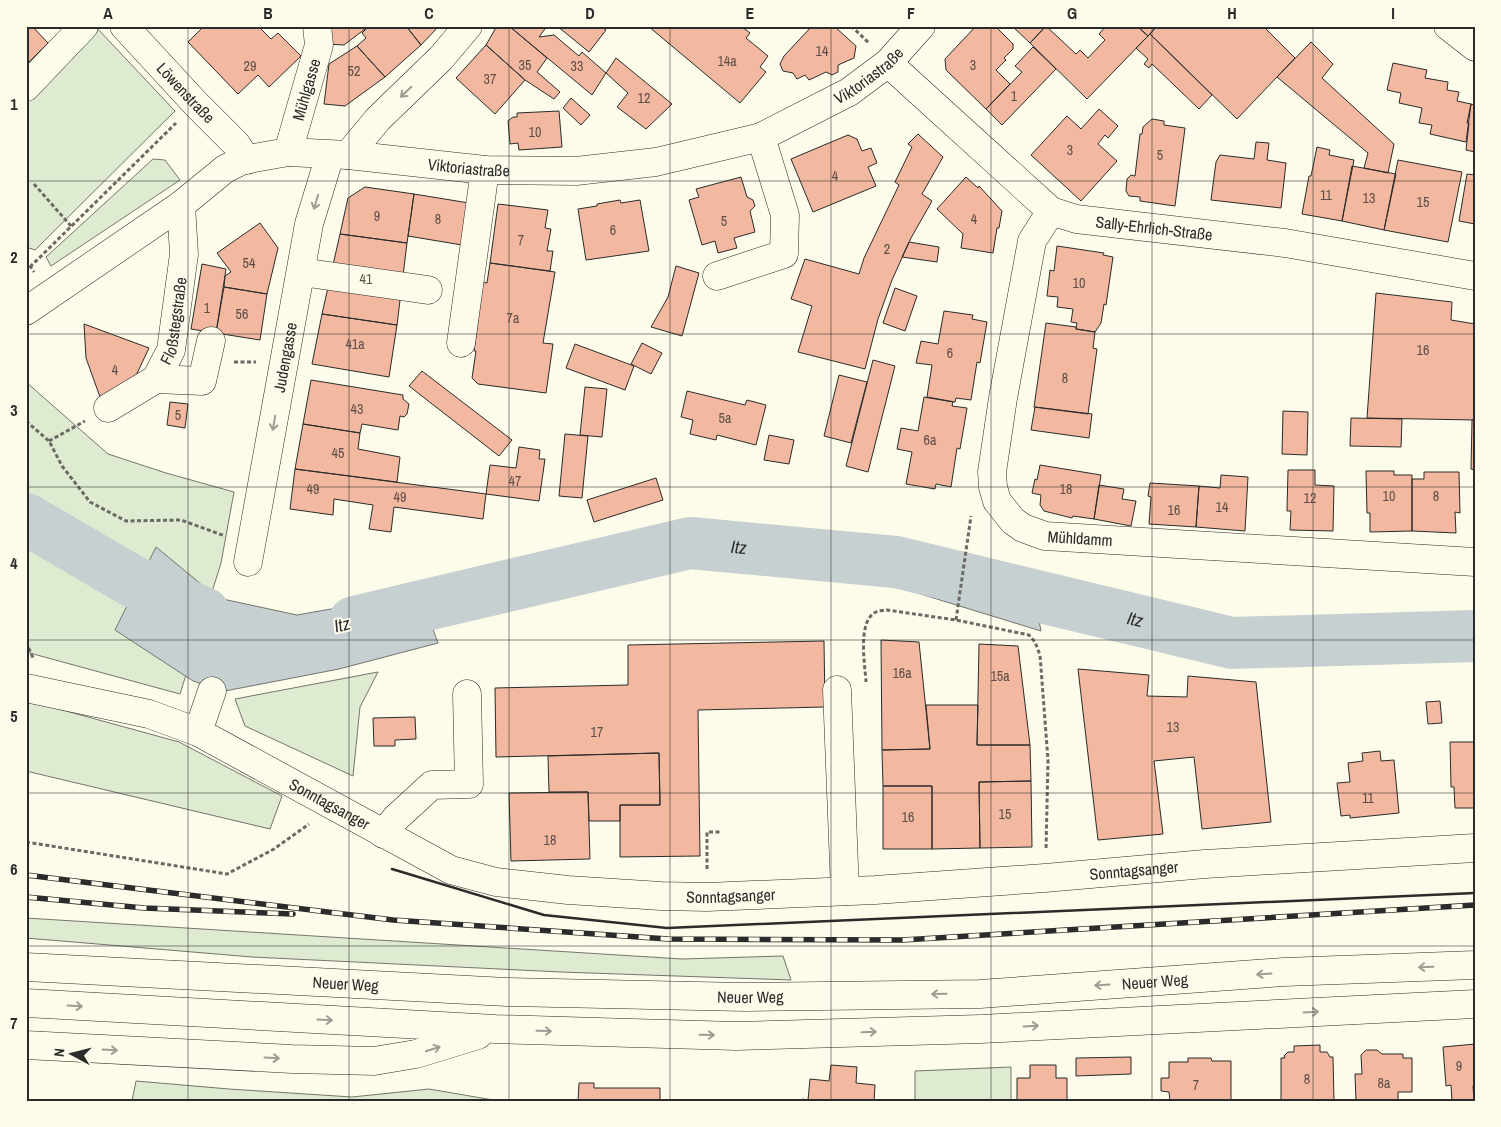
<svg xmlns="http://www.w3.org/2000/svg" width="1501" height="1127" font-family="'Archivo Narrow',sans-serif">
<rect width="100%" height="100%" fill="#fdfbea"/>
<path fill="#deebd1" stroke="#74746e" d="M 95,26 L 175,111 L 35,250 L 26,247 L 26,94 Z
M 153,159 L 165,160 L 180,180 L 51,266 L 46,257 Z
M 26,382 L 108,454 L 166,473 L 234,492 L 221,563 L 180,694 L 26,652 Z
M 378,672 L 360,707 L 353,776 L 245,726 L 235,699 Z
M 26,700 L 179,742 L 282,796 L 270,829 L 26,771 Z
M 26,918 L 682,959 L 783,956 L 791,980 L 561,972 L 252,957 L 26,938 Z
M 1011,1067 L 1011,1101 L 915,1101 L 915,1071 Z
M 136,1081 L 229,1089 L 352,1097 L 429,1089 L 499,1101 L 132,1101 Z"/>
<path fill="#c7d0d0" stroke="#74746e" d="M 156,547 L 218,598 L 297,615 L 331,609 L 422,599 L 438,643 L 339,669 L 225,691 L 193,681 L 115,630 Z
M 929,549 L 976,562 L 1030,574 L 1041,631 L 914,592 Z"/>
<g fill="none" stroke-linecap="round" stroke-linejoin="round">
<g stroke="#c7d0d0" stroke-width="52">
<path d="M 26,519 L 134,582 L 204,613"/>
<path id="s1" d="M 354,622 L 690,543 L 896,562 L 1232,643 L 1475,636"/>
</g>
</g>
<path fill="#f2b8a0" stroke="#2b2b2b" d="M 26,26 L 32,26 L 48,43 L 26,65 Z
M 204,26 L 258,26 L 271,39 L 278,33 L 301,56 L 269,87 L 258,75 L 238,94 L 188,42 Z
M 322,26 L 369,26 L 344,45 L 326,44 Z
M 369,26 L 377,26 L 379,28 L 381,26 L 406,26 L 421,45 L 385,77 L 357,46 L 366,38 L 362,33 Z
M 406,26 L 439,26 L 421,45 Z
M 497,26 L 509,26 L 547,58 L 537,72 L 560,92 L 554,99 L 525,80 L 486,45 Z
M 509,26 L 547,26 L 539,37 L 554,35 L 579,56 L 582,52 L 606,73 L 592,95 Z
M 557,26 L 600,26 L 606,30 L 589,52 Z
M 648,26 L 741,26 L 750,33 L 746,38 L 768,56 L 760,67 L 766,72 L 740,103 Z
M 812,26 L 834,26 L 856,46 L 854,58 L 838,65 L 838,72 L 832,75 L 826,72 L 809,80 L 805,75 L 797,79 L 793,73 L 783,71 L 780,64 L 784,56 Z
M 976,26 L 995,26 L 1013,44 L 1013,49 L 1004,58 L 1006,60 L 996,70 L 1010,84 L 986,109 L 946,70 L 945,59 Z
M 1012,26 L 1046,26 L 1030,43 Z
M 1046,26 L 1076,54 L 1080,50 L 1088,58 L 1105,40 L 1099,34 L 1106,26 L 1137,26 L 1148,36 L 1087,99 L 1030,43 Z
M 1137,26 L 1157,26 L 1148,36 Z
M 1157,26 L 1263,26 L 1295,58 L 1237,119 L 1150,34 Z
M 1150,34 L 1212,95 L 1199,109 L 1152,64 L 1149,68 L 1144,64 L 1148,59 L 1136,48 Z
M 1311,42 L 1333,64 L 1322,78 L 1394,144 L 1388,173 L 1364,168 L 1368,153 L 1277,77 Z
M 486,45 L 525,80 L 495,114 L 456,78 Z
M 357,46 L 385,77 L 345,106 L 324,104 L 329,64 Z
M 1033,47 L 1056,69 L 1002,125 L 986,109 L 1022,72 L 1015,66 Z
M 616,58 L 672,104 L 646,129 L 617,107 L 628,93 L 606,73 Z
M 1393,63 L 1427,70 L 1425,78 L 1448,82 L 1447,90 L 1459,92 L 1457,101 L 1471,104 L 1466,142 L 1430,134 L 1432,125 L 1419,123 L 1422,108 L 1399,103 L 1401,93 L 1387,90 Z
M 571,98 L 590,115 L 581,125 L 563,108 Z
M 1471,104 L 1475,105 L 1475,152 L 1466,150 L 1469,123 L 1467,123 Z
M 1099,109 L 1118,126 L 1108,138 L 1105,135 L 1098,144 L 1117,161 L 1081,201 L 1031,155 L 1067,116 L 1081,129 Z
M 559,111 L 562,147 L 519,150 L 518,143 L 510,144 L 508,121 L 513,117 L 517,117 L 517,113 Z
M 1152,119 L 1164,121 L 1164,125 L 1185,128 L 1175,206 L 1140,201 L 1140,197 L 1129,196 L 1126,191 L 1127,179 L 1131,175 L 1135,176 L 1140,134 L 1142,134 L 1143,127 Z
M 918,134 L 943,157 L 922,194 L 932,201 L 911,238 L 892,280 L 878,319 L 865,369 L 798,352 L 812,306 L 791,299 L 805,259 L 859,274 L 864,258 L 899,185 L 895,182 L 912,147 L 908,144 Z
M 848,135 L 857,139 L 862,151 L 871,148 L 877,163 L 868,167 L 876,186 L 813,212 L 791,159 Z
M 1256,142 L 1269,143 L 1267,160 L 1286,163 L 1281,208 L 1211,200 L 1216,162 L 1220,155 L 1254,159 Z
M 1317,147 L 1330,150 L 1329,155 L 1354,160 L 1342,221 L 1302,214 L 1309,176 L 1311,176 Z
M 1398,160 L 1462,172 L 1448,242 L 1384,230 Z
M 1352,166 L 1396,174 L 1384,230 L 1342,221 Z
M 1467,174 L 1475,175 L 1475,224 L 1459,221 Z
M 741,177 L 747,197 L 753,200 L 755,206 L 750,211 L 755,232 L 734,238 L 737,248 L 718,253 L 715,241 L 702,245 L 689,200 L 699,197 L 696,189 Z
M 966,177 L 978,188 L 979,186 L 1002,211 L 999,228 L 997,228 L 993,253 L 961,248 L 963,234 L 937,209 Z
M 365,187 L 414,194 L 407,243 L 340,234 L 348,198 Z
M 414,194 L 469,203 L 462,245 L 408,236 Z
M 620,200 L 621,203 L 640,200 L 649,251 L 586,260 L 578,209 L 597,206 L 597,204 Z
M 498,204 L 548,210 L 545,228 L 551,229 L 547,251 L 553,251 L 550,271 L 490,263 Z
M 260,223 L 278,248 L 267,294 L 224,287 L 225,276 L 231,272 L 217,253 Z
M 340,234 L 407,243 L 397,325 L 322,314 Z
M 909,242 L 939,247 L 937,262 L 902,257 Z
M 1057,246 L 1104,253 L 1103,255 L 1113,257 L 1106,305 L 1104,304 L 1101,323 L 1095,332 L 1076,329 L 1077,323 L 1071,322 L 1073,309 L 1057,307 L 1058,297 L 1047,296 L 1050,270 L 1054,271 Z
M 490,263 L 555,272 L 543,343 L 553,344 L 546,393 L 478,384 L 472,378 L 476,351 L 474,351 L 483,282 L 487,283 Z
M 202,264 L 226,269 L 216,333 L 191,329 Z
M 676,266 L 699,273 L 682,336 L 651,327 L 668,297 Z
M 224,287 L 267,294 L 260,340 L 216,333 Z
M 895,288 L 917,296 L 905,331 L 883,323 Z
M 1376,293 L 1452,302 L 1451,320 L 1475,324 L 1475,420 L 1367,418 Z
M 944,311 L 973,315 L 972,319 L 987,322 L 980,363 L 977,362 L 971,400 L 956,398 L 955,402 L 927,397 L 932,365 L 916,363 L 921,341 L 938,344 Z
M 322,314 L 397,325 L 389,377 L 312,364 Z
M 1046,323 L 1076,327 L 1076,329 L 1095,332 L 1093,348 L 1097,349 L 1088,414 L 1034,407 Z
M 84,324 L 149,348 L 133,382 L 109,400 L 100,397 L 86,358 Z
M 642,343 L 662,353 L 651,374 L 631,364 Z
M 575,344 L 634,366 L 625,390 L 566,368 Z
M 873,360 L 895,366 L 868,472 L 846,466 Z
M 422,371 L 512,440 L 499,456 L 409,386 Z
M 839,375 L 867,382 L 851,443 L 824,436 Z
M 311,380 L 403,395 L 403,399 L 409,404 L 407,414 L 404,417 L 400,416 L 398,430 L 362,424 L 360,433 L 303,424 Z
M 585,387 L 607,389 L 602,437 L 580,435 Z
M 687,391 L 745,405 L 747,400 L 766,405 L 756,445 L 717,435 L 716,440 L 690,434 L 693,420 L 681,417 Z
M 924,397 L 953,402 L 952,406 L 967,408 L 960,449 L 957,448 L 951,487 L 936,484 L 935,489 L 906,484 L 912,452 L 897,449 L 901,428 L 918,431 Z
M 170,402 L 188,404 L 185,428 L 167,425 Z
M 1035,407 L 1092,414 L 1089,438 L 1031,430 Z
M 1283,411 L 1308,412 L 1307,455 L 1282,454 Z
M 1351,418 L 1402,419 L 1401,447 L 1350,446 Z
M 1472,420 L 1475,420 L 1475,470 L 1471,469 Z
M 303,424 L 360,433 L 358,449 L 400,457 L 397,482 L 295,469 Z
M 565,434 L 588,436 L 582,498 L 559,496 Z
M 769,435 L 794,440 L 789,464 L 764,460 Z
M 519,447 L 540,450 L 539,459 L 545,459 L 539,501 L 486,494 L 490,465 L 516,468 Z
M 1040,465 L 1101,475 L 1094,519 L 1073,516 L 1072,518 L 1044,511 L 1040,505 L 1041,495 L 1032,493 L 1035,479 L 1037,480 Z
M 295,469 L 486,494 L 483,519 L 394,507 L 391,532 L 369,529 L 373,505 L 334,499 L 333,515 L 290,509 Z
M 1288,470 L 1315,470 L 1315,485 L 1334,486 L 1333,531 L 1290,530 L 1291,511 L 1287,511 Z
M 1366,471 L 1394,471 L 1394,475 L 1412,475 L 1412,531 L 1370,532 L 1370,513 L 1367,513 Z
M 1424,472 L 1459,472 L 1460,513 L 1455,512 L 1456,533 L 1412,531 L 1412,479 L 1424,479 Z
M 1221,475 L 1248,477 L 1245,531 L 1196,527 L 1199,486 L 1220,488 Z
M 656,478 L 663,500 L 594,522 L 587,500 Z
M 1150,483 L 1199,486 L 1196,527 L 1149,524 L 1151,497 L 1148,496 Z
M 1099,485 L 1124,489 L 1122,499 L 1136,501 L 1131,526 L 1094,519 Z
M 881,640 L 919,642 L 930,749 L 882,750 Z
M 824,641 L 825,707 L 698,710 L 700,856 L 620,857 L 620,805 L 660,805 L 659,753 L 496,757 L 495,688 L 628,685 L 628,645 Z
M 979,644 L 1018,646 L 1030,745 L 977,745 Z
M 1078,669 L 1149,675 L 1147,696 L 1187,697 L 1188,676 L 1256,682 L 1271,822 L 1202,829 L 1194,757 L 1154,761 L 1163,834 L 1098,840 Z
M 1440,701 L 1442,723 L 1428,724 L 1426,702 Z
M 926,705 L 978,705 L 977,745 L 1030,745 L 1031,781 L 979,782 L 980,848 L 932,849 L 932,786 L 883,786 L 882,750 L 930,749 Z
M 415,717 L 416,739 L 395,740 L 395,746 L 374,746 L 373,718 Z
M 1450,742 L 1475,742 L 1475,808 L 1455,808 L 1454,787 L 1451,787 Z
M 1380,751 L 1381,761 L 1394,760 L 1399,813 L 1350,818 L 1350,815 L 1341,816 L 1337,783 L 1350,782 L 1348,763 L 1363,761 L 1362,753 Z
M 659,753 L 660,805 L 620,805 L 620,821 L 589,821 L 588,792 L 549,792 L 548,756 Z
M 1031,781 L 1032,847 L 980,848 L 979,782 Z
M 883,786 L 932,786 L 932,849 L 883,849 Z
M 588,792 L 590,859 L 511,861 L 509,793 Z
M 1475,1044 L 1475,1085 L 1473,1086 L 1474,1101 L 1452,1101 L 1451,1085 L 1446,1086 L 1443,1047 Z
M 1320,1045 L 1320,1052 L 1327,1052 L 1330,1057 L 1333,1057 L 1334,1101 L 1281,1101 L 1281,1058 L 1285,1058 L 1284,1056 L 1288,1052 L 1294,1052 L 1294,1046 Z
M 1366,1050 L 1377,1050 L 1382,1054 L 1403,1054 L 1403,1058 L 1412,1058 L 1412,1092 L 1398,1092 L 1398,1100 L 1356,1101 L 1355,1074 L 1362,1074 L 1361,1055 Z
M 1131,1057 L 1131,1074 L 1076,1076 L 1076,1058 Z
M 1188,1058 L 1211,1058 L 1212,1061 L 1231,1061 L 1231,1101 L 1170,1101 L 1169,1092 L 1161,1091 L 1161,1078 L 1169,1078 L 1169,1062 L 1188,1062 Z
M 831,1065 L 857,1067 L 856,1083 L 875,1085 L 874,1101 L 802,1101 L 802,1099 L 808,1100 L 810,1079 L 829,1081 Z
M 1030,1065 L 1056,1065 L 1056,1078 L 1067,1078 L 1067,1101 L 1017,1101 L 1017,1078 L 1030,1078 Z
M 579,1083 L 594,1083 L 594,1088 L 660,1088 L 660,1101 L 578,1101 Z"/>
<g fill="none" stroke-linecap="round" stroke-linejoin="round">
<defs>
<g id="minor">
<path id="s2" d="M 124,26 L 196,104 L 236,144 L 247,160"/>
<path d="M 1448,26 L 1475,47"/>
<path id="s3" d="M 888,63 L 1051,211 L 1076,219 L 1285,243 L 1475,276"/>
<path d="M 26,87 L 84,26"/>
<path id="s4" d="M 288,152 L 319,45 L 317,26"/>
<path d="M 348,155 L 378,119 L 441,58 L 468,26"/>
<path id="s5" d="M 1051,211 L 1032,241 L 1003,398 L 992,472 L 993,487 L 997,501 L 1013,521 L 1023,528 L 1045,536 L 1475,562"/>
<path d="M 301,272 L 428,290"/>
<path d="M 717,276 L 784,254 L 785,215 L 761,137"/>
<path id="s6" d="M 26,311 L 181,205 L 225,169 L 243,160 L 288,152 L 348,155 L 485,170 L 576,171 L 656,162 L 761,137 L 849,92 L 888,63 L 921,26"/>
<path d="M 461,343 L 485,170"/>
<path d="M 156,379 L 202,381 L 211,341"/>
<path id="s7" d="M 108,408 L 156,379 L 171,350 L 184,254 L 181,205"/>
<path id="s8" d="M 248,562 L 309,224 L 330,155"/>
<path id="s9" d="M 26,688 L 149,714 L 198,732 L 451,870 L 496,882 L 568,890 L 661,896 L 707,897 L 875,890 L 1045,878 L 1205,864 L 1475,848"/>
<path d="M 837,690 L 845,891"/>
<path d="M 198,732 L 212,691"/>
<path d="M 383,834 L 396,818 L 432,785 L 469,784 L 467,694"/>
</g>
<g id="highway">
<path id="s10" d="M 26,967 L 507,992 L 745,997 L 980,994 L 1284,972 L 1475,965"/>
<path d="M 26,1003 L 495,1029 L 736,1036 L 981,1029 L 1475,1004"/>
<path d="M 26,1045 L 292,1059 L 374,1061 L 416,1054 L 478,1035"/>
</g>
</defs>
<use href="#minor" stroke="#2b2b2b" stroke-width="29"/>
<use href="#highway" stroke="#2b2b2b" stroke-width="29"/>
<path stroke="#6a6964" stroke-width="3" stroke-dasharray="4 2.5" stroke-linecap="butt" d="M 851,26 L 869,43
M 34,184 L 71,226
M 26,260 L 34,272
M 30,267 L 176,123
M 234,362 L 256,362
M 26,421 L 49,441 L 62,466 L 90,502 L 126,521 L 181,520 L 225,536
M 49,441 L 85,421
M 956,620 L 971,516
M 26,642 L 34,660
M 866,682 C 865,664 857,621 876,612 C 879,610 884,611 887,610 L 956,620 L 1029,635 L 1035,642 L 1040,655 L 1048,760 L 1046,850
M 26,842 L 227,874 L 274,849 L 309,824
M 707,869 L 707,832 L 720,832"/>
<use href="#minor" stroke="#fdfbea" stroke-width="28"/>
<use href="#highway" stroke="#fdfbea" stroke-width="28"/>
<defs>
<path id="rail" d="M 26,875 L 393,920 L 668,939 L 903,940 L 1475,905
M 26,897 L 144,908 L 293,914"/>
</defs>
<use href="#rail" stroke="#2b2b2b" stroke-width="5.5"/>
<use href="#rail" stroke="#fdfbea" stroke-width="4" stroke-dasharray="11" stroke-linecap="butt"/>
<path stroke="#2b2b2b" stroke-width="2.5" d="M 392,869 L 544,915 L 667,928 L 1475,893"/>
</g>
<defs><path id="oneway-shaft" d="M-6 0H5M1.5-3L5.5 0L1.5 3" fill="none" stroke-width="1.6" stroke-linecap="round" stroke-linejoin="round" transform="scale(1.25)"/></defs>
<g stroke="#9e9d94">
<use href="#oneway-shaft" transform="translate(406 92) rotate(136)"/>
<use href="#oneway-shaft" transform="translate(316 202) rotate(107)"/>
<use href="#oneway-shaft" transform="translate(274 423) rotate(100)"/>
<use href="#oneway-shaft" transform="translate(1426 967) rotate(178)"/>
<use href="#oneway-shaft" transform="translate(1264 974) rotate(176)"/>
<use href="#oneway-shaft" transform="translate(1102 985) rotate(176)"/>
<use href="#oneway-shaft" transform="translate(939 994) rotate(179)"/>
<use href="#oneway-shaft" transform="translate(75 1006) rotate(3)"/>
<use href="#oneway-shaft" transform="translate(1311 1012) rotate(-3)"/>
<use href="#oneway-shaft" transform="translate(325 1020) rotate(3)"/>
<use href="#oneway-shaft" transform="translate(1031 1026) rotate(-3)"/>
<use href="#oneway-shaft" transform="translate(544 1031) rotate(1)"/>
<use href="#oneway-shaft" transform="translate(869 1032) rotate(-2)"/>
<use href="#oneway-shaft" transform="translate(707 1035) rotate(1)"/>
<use href="#oneway-shaft" transform="translate(433 1049) rotate(-18)"/>
<use href="#oneway-shaft" transform="translate(110 1050) rotate(3)"/>
<use href="#oneway-shaft" transform="translate(272 1058) rotate(3)"/>
</g>
<path fill="none" stroke="#2b2b2b" stroke-width="1" stroke-opacity="0.55" d="M 188,26 L 188,1101M 349,26 L 349,1101M 509,26 L 509,1101M 670,26 L 670,1101M 831,26 L 831,1101M 991,26 L 991,1101M 1152,26 L 1152,1101M 1313,26 L 1313,1101M 26,181 L 1475,181M 26,334 L 1475,334M 26,487 L 1475,487M 26,640 L 1475,640M 26,793 L 1475,793M 26,946 L 1475,946"/>
<g text-anchor="middle" stroke-width="4" stroke-linejoin="round" paint-order="stroke">
<g font-size="14" fill="#5d4e48">
<text x="822" y="56">14</text>
<text x="727" y="66">14a</text>
<text x="525" y="70">35</text>
<text x="973" y="70">3</text>
<text x="250" y="71">29</text>
<text x="577" y="71">33</text>
<text x="354" y="76">52</text>
<text x="490" y="84">37</text>
<text x="1014" y="101">1</text>
<text x="644" y="103">12</text>
<text x="535" y="137">10</text>
<text x="1070" y="155">3</text>
<text x="1160" y="160">5</text>
<text x="835" y="181">4</text>
<text x="1326" y="200">11</text>
<text x="1369" y="203">13</text>
<text x="1423" y="207">15</text>
<text x="377" y="221">9</text>
<text x="438" y="224">8</text>
<text x="974" y="224">4</text>
<text x="724" y="226">5</text>
<text x="613" y="235">6</text>
<text x="521" y="245">7</text>
<text x="887" y="254">2</text>
<text x="249" y="268">54</text>
<text x="366" y="284">41</text>
<text x="1079" y="288">10</text>
<text x="207" y="313">1</text>
<text x="242" y="319">56</text>
<text x="513" y="323">7a</text>
<text x="355" y="349">41a</text>
<text x="1423" y="355">16</text>
<text x="950" y="358">6</text>
<text x="115" y="375">4</text>
<text x="1065" y="383">8</text>
<text x="357" y="414">43</text>
<text x="178" y="420">5</text>
<text x="725" y="423">5a</text>
<text x="930" y="445">6a</text>
<text x="338" y="458">45</text>
<text x="515" y="486">47</text>
<text x="313" y="494">49</text>
<text x="1066" y="494">18</text>
<text x="1389" y="501">10</text>
<text x="1436" y="501">8</text>
<text x="400" y="502">49</text>
<text x="1310" y="503">12</text>
<text x="1222" y="512">14</text>
<text x="1174" y="515">16</text>
<text x="902" y="678">16a</text>
<text x="1000" y="681">15a</text>
<text x="1173" y="732">13</text>
<text x="597" y="737">17</text>
<text x="1368" y="803">11</text>
<text x="1005" y="819">15</text>
<text x="908" y="822">16</text>
<text x="550" y="845">18</text>
<text x="1459" y="1071">9</text>
<text x="1307" y="1084">8</text>
<text x="1384" y="1088">8a</text>
<text x="1196" y="1090">7</text>
</g>
<g font-size="16" fill="#2b2b2b" stroke="#fdfbea">
<text dy="6" stroke="none"><textPath href="#s6" startOffset="912">Viktoriastraße</textPath></text>
<text dy="6" stroke="none"><textPath href="#s4" startOffset="65">Mühlgasse</textPath></text>
<text dy="6" stroke="none"><textPath href="#s2" startOffset="91">Löwenstraße</textPath></text>
<text dy="6" stroke="none"><textPath href="#s6" startOffset="492">Viktoriastraße</textPath></text>
<text dy="6" stroke="none"><textPath href="#s3" startOffset="325">Sally-Ehrlich-Straße</textPath></text>
<text dy="6" stroke="none"><textPath href="#s7" startOffset="118">Floßstegstraße</textPath></text>
<text dy="6" stroke="none"><textPath href="#s8" startOffset="208">Judengasse</textPath></text>
<text dy="6" stroke="none"><textPath href="#s5" startOffset="396">Mühldamm</textPath></text>
<text dy="6" stroke="none"><textPath href="#s9" startOffset="328">Sonntagsanger</textPath></text>
<text dy="6" stroke="none"><textPath href="#s9" startOffset="1152">Sonntagsanger</textPath></text>
<text dy="6" stroke="none"><textPath href="#s9" startOffset="748">Sonntagsanger</textPath></text>
<text dy="6" stroke="none"><textPath href="#s10" startOffset="1130">Neuer Weg</textPath></text>
<text dy="6" stroke="none"><textPath href="#s10" startOffset="320">Neuer Weg</textPath></text>
<text dy="6" stroke="none"><textPath href="#s10" startOffset="725">Neuer Weg</textPath></text>
</g>
<g font-size="18" font-style="italic" fill="#2b2b2b" stroke="#fdfbea">
<text dy="6" stroke="none"><textPath href="#s1" startOffset="394">Itz</textPath></text>
<text dy="6" stroke="none"><textPath href="#s1" startOffset="798">Itz</textPath></text>
<text transform="translate(342 625) rotate(-13)" y="6">Itz</text>
</g>
</g>
<rect width="1501" height="1127" fill="none" stroke="#fdfbea" stroke-width="55"/>
<g transform="translate(72 1054) rotate(277)" stroke="#fdfbea" stroke-width="4" paint-order="stroke">
<path d="M0-4L9 19L0 12L-9 19Z" fill="#2b2b2b"/>
<text y="-8" font-size="14" font-weight="bold" text-anchor="middle" fill="#2b2b2b">N</text>
</g>
<rect x="28" y="28" width="1446" height="1072" fill="none" stroke="#2b2b2b" stroke-width="2"/>
<g font-size="16" text-anchor="middle" font-weight="bold" fill="#2b2b2b">
<text x="108" y="19">A</text>
<text x="268" y="19">B</text>
<text x="429" y="19">C</text>
<text x="590" y="19">D</text>
<text x="750" y="19">E</text>
<text x="911" y="19">F</text>
<text x="1072" y="19">G</text>
<text x="1232" y="19">H</text>
<text x="1393" y="19">I</text>
<text x="14" y="110">1</text>
<text x="14" y="263">2</text>
<text x="14" y="416">3</text>
<text x="14" y="569">4</text>
<text x="14" y="722">5</text>
<text x="14" y="875">6</text>
<text x="14" y="1029">7</text>
</g>
</svg>
